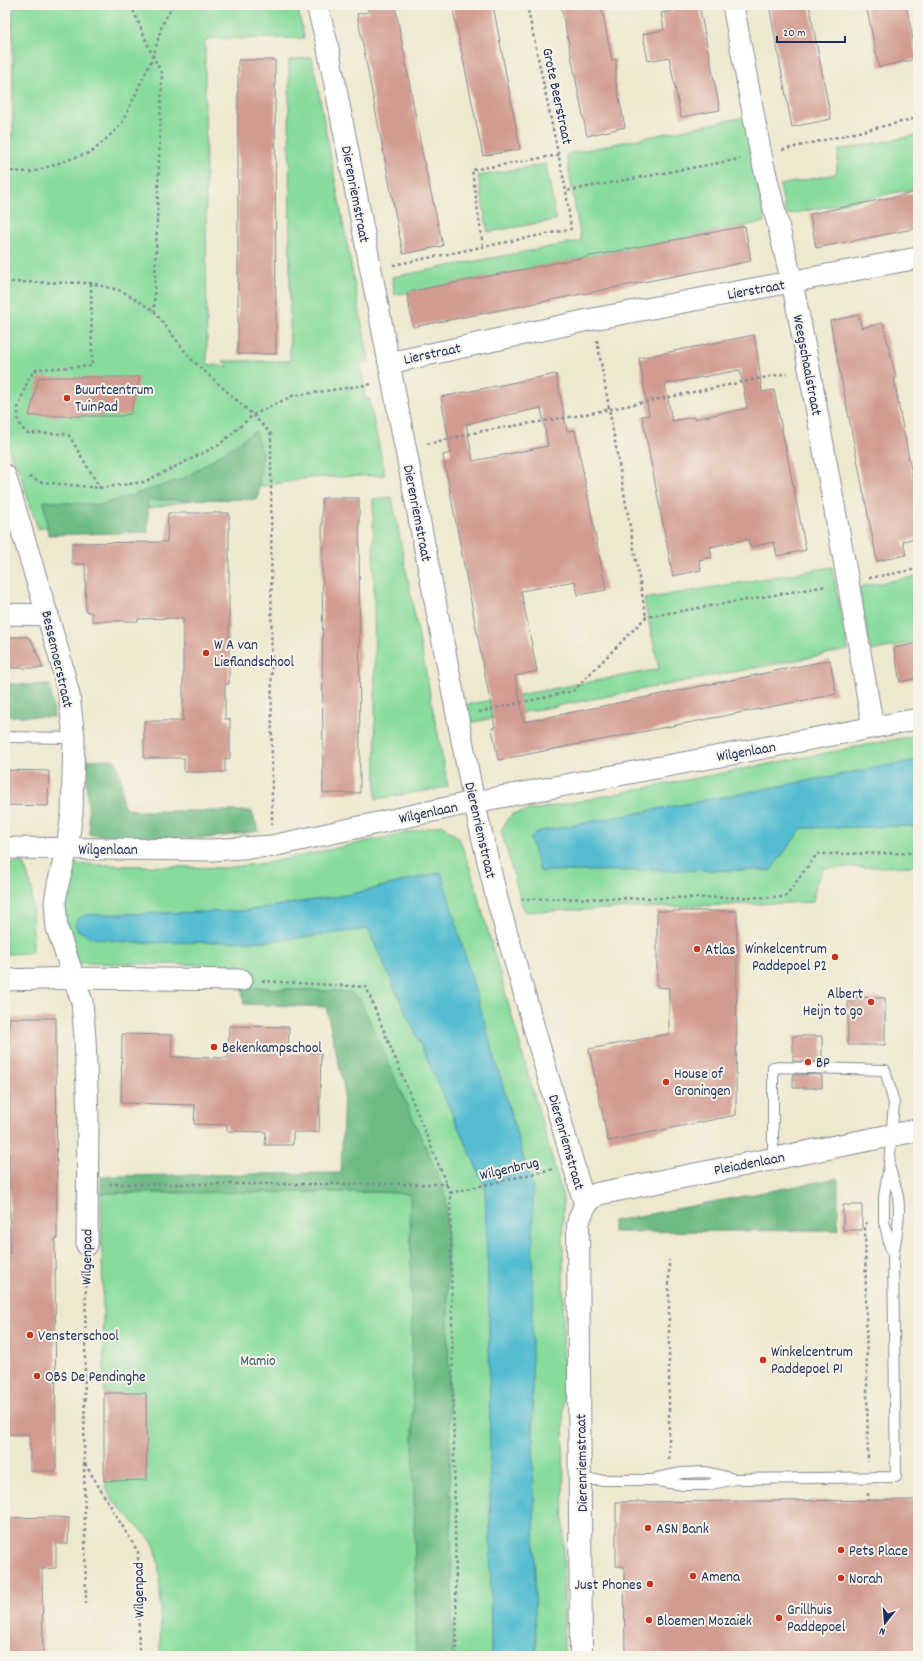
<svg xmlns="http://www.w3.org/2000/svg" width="923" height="1661" font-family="Dekko,sans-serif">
<rect width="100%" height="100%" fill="#f7f3e8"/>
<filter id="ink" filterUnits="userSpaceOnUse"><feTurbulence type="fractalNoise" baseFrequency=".025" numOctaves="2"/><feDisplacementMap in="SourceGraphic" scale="8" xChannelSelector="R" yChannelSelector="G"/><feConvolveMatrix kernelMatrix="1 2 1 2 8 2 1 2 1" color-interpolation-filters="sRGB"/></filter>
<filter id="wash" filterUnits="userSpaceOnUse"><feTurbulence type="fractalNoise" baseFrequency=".012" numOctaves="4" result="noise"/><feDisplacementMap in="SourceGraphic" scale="16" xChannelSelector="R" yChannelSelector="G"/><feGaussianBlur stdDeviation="0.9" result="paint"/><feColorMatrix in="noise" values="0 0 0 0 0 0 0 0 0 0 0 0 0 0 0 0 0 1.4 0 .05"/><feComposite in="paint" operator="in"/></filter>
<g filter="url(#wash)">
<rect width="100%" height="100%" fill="#eee8ce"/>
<path fill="#87db9c" stroke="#51857d" d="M 13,5 L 297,5 L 304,38 L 208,39 L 205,41 L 207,364 L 228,367 L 223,361 L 290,361 L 289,60 L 312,57 L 369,361 L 361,362 L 365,399 L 369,399 L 385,475 L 308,478 L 38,529 L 16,461 L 12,459 L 5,436 L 5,135 L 13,135 Z
M 744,117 L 765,222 L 395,295 L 392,277 L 581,241 L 566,154 Z
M 918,135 L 918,188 L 786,215 L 780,185 L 836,174 L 839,150 Z
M 546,164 L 556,220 L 488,232 L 478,176 Z
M 392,497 L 448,787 L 376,799 L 373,499 Z
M 832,567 L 848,650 L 468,723 L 465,705 L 659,669 L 644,599 Z
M 918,576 L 918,641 L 871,651 L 859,587 Z
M 918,735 L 918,760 L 537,832 L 540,871 L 771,870 L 802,828 L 918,826 L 918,866 L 823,868 L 816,884 L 813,902 L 524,912 L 501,830 L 512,814 Z
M 442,825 L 459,838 L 470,868 L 563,1197 L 564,1656 L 536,1656 L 532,1365 L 441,872 L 353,894 L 243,911 L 87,915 L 89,937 L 135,943 L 273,941 L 368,929 L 485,1186 L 489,1311 L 491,1656 L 453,1656 L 446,1198 L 350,992 L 242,987 L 240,965 L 72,963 L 55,895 L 63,864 L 225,868 L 272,862 Z
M 5,862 L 24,863 L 32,889 L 33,951 L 29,953 L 5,954 Z
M 379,1192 L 411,1194 L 416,1656 L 160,1656 C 160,1635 163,1557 153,1543 C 140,1526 111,1505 106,1487 L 101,1193 Z"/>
<path fill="#6dbb84" stroke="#447571" d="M 255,431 L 262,452 L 258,499 L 148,500 L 148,532 L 48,535 L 44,501 L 101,505 L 185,478 Z
M 5,684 L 50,685 L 54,717 L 5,716 Z
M 111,759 L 116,761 C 121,775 123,789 122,803 L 126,808 L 138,811 L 251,811 L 259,831 L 209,838 L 139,838 L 90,835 L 85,760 Z
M 242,987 L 350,992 L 360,999 L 436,1171 L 446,1198 L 453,1656 L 416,1656 L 410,1194 L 379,1192 L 101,1193 L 101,1176 L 341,1173 L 344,1087 L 326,1007 L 244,1004 Z
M 838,1178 L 838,1230 L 613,1232 L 613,1221 Z"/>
<path fill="#54bdd1" stroke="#387698" d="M 918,760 L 918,826 L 802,828 L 771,870 L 540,871 L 530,838 L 537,832 Z
M 441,872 L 533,1190 L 532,1365 L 536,1656 L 491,1656 L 489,1311 L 485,1186 L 368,929 L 273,941 L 135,943 L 89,937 L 78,930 L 75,925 L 78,918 L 87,915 L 243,911 L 353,894 Z"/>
<g id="blocks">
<path fill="#d29b91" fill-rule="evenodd" d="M 367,5 L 395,5 L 424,162 L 443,246 L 403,254 L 357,14 L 369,12 Z
M 452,5 L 493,5 L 520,149 L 483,156 Z
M 561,5 L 601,5 L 612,60 L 616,59 L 616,83 L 625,127 L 587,136 Z
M 672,5 L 699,5 L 720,110 L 681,117 L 669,57 L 648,61 L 643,34 L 664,30 L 661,13 L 673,11 Z
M 769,5 L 809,5 L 831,119 L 792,127 Z
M 866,5 L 906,5 L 917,59 L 879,67 Z
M 238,60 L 275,60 L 276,354 L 238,354 Z
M 918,192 L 918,228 L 816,248 L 810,214 Z
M 745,226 L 751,261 L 413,327 L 407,292 Z
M 859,315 L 861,328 L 883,323 L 896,378 L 894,378 L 901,418 L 918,505 L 918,538 L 903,541 L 906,555 L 877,561 L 830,321 Z
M 754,335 L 759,365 L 762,392 L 774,390 L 806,550 L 777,556 L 774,542 L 750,547 L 748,539 L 710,547 L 712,557 L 699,560 L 701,570 L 673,576 L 642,416 L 649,415 L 639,358 ZM 740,370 L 747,408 L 694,419 L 694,417 L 672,421 L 665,384 Z
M 556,374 L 567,431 L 575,430 L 606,590 L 578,595 L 575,581 L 521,591 L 537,671 L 515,676 L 524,722 L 830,660 L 836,694 L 498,760 L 492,728 L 495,727 L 443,455 L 451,453 L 441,397 ZM 541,408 L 548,446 L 473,461 L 466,424 Z
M 39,377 L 44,378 L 47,377 L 140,377 L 130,415 L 126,414 L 123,416 L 29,416 Z
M 322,498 L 359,498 L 360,793 L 323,793 Z
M 168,513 L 229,513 L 229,684 L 225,684 L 225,719 L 230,719 L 230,758 L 225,759 L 225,772 L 184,772 L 184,758 L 144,758 L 144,721 L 183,721 L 183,618 L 138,619 L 138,621 L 92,621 L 92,613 L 86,611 L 85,564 L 72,564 L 72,543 L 167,542 Z
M 5,637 L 27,637 L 32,641 L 43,668 L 5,668 Z
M 918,643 L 918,678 L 900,682 L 894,648 Z
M 5,770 L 49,771 L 48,806 L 5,805 Z
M 657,911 L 737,911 L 736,1115 L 608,1141 L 589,1049 L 669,1034 L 669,988 L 657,987 Z
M 848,997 L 885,998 L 885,1045 L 848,1045 Z
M 9,1018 L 56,1018 L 57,1239 L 55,1239 L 56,1471 L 30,1471 L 30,1434 L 5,1434 L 5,1253 L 10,1253 Z
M 229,1026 L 289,1027 L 288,1053 L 321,1053 L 319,1132 L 293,1132 L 293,1145 L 265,1145 L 266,1132 L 227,1131 L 227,1125 L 194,1124 L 195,1105 L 121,1103 L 122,1034 L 172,1035 L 171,1057 L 228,1058 Z
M 793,1036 L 822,1036 L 822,1062 L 793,1061 Z
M 793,1074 L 822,1075 L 822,1088 L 793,1088 Z
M 843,1205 L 862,1205 L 862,1230 L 843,1230 Z
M 104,1393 L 146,1393 L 147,1480 L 104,1481 Z
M 918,1500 L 918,1656 L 625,1656 L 624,1566 L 616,1566 L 616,1502 Z
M 56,1517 L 69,1518 L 68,1544 L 56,1544 L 56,1568 L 42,1569 L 43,1656 L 5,1656 L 5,1518 Z"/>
</g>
</g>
<g filter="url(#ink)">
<use href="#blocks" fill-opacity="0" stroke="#848c96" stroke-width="1"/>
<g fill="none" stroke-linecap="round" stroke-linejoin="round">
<defs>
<path id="service" d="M 5,737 L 74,738
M 773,1159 L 773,1067 L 885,1070 L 894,1103 L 889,1166 L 884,1197 L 884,1221 L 891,1251
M 657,1478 L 682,1473 L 706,1472 L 731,1478
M 581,1480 L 651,1480 L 683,1485 L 707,1485 L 735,1479 L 896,1477 L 893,1257 C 896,1237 901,1216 898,1196 C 896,1186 892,1176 889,1166"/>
<path id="minor" d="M 317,5 L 327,43 L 474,802 L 497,899 L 585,1205
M 733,5 L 761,155 L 792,282 L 809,368 L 848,582 L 873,728
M 389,363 L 593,319 L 918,258
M 5,475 L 59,654 L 69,695 L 74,738 L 72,813 L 67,849 L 58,884 L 55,902 L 57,928 L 82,1002 L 85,1038 L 88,1117 L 87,1245
M 5,614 L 48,615
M 5,848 L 212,850 L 272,846 L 474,802 L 918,719
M 5,980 L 76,978 L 242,980"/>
<path id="tertiary" d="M 581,1656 L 578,1225 C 581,1211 586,1202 597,1194 L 918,1130"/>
</defs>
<use href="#service" stroke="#848c96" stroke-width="12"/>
<use href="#minor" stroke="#848c96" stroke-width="23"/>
<use href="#tertiary" stroke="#848c96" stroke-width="24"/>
<path stroke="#848c96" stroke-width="2.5" stroke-dasharray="3 3" stroke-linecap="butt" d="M 131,5 L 153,57 L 162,73 L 154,311
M 527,5 L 566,191
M 5,132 L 8,131 L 9,5
M 782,150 L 918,118
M 5,171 L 32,172 L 92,152 L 121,125 L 153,57 L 162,25 L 173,5
M 483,246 L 472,170 L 559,155
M 393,265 L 571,229 L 566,191 L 740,159
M 5,282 L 91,283 L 122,291 L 154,311 L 191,359 L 253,415 L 292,396 L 372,384
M 91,283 L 92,366 L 37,369 L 29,377 L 18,408 L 18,420 L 22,428 L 27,433 L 68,434 L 100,488
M 597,340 L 646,617
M 427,444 L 482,431 L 576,416 L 787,373
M 29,477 L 41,482 L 100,488 L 144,482 L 219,445 L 253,415 L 271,434 L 272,824
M 869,578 L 918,569
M 479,712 L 573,691 L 646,617 L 827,586
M 521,899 L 785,897 L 817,854 L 918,853
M 262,981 L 366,987 L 450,1193 L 457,1656
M 109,1184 L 447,1184
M 450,1193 L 553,1169
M 867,1222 L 865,1225 L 868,1462
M 86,1266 L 84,1462 L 138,1552 L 139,1656
M 669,1459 L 669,1260
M 84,1463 L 86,1603
M 868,1493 L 868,1501"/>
<use href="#service" stroke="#fff" stroke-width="10"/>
<use href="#minor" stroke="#fff" stroke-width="21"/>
<use href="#tertiary" stroke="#fff" stroke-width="22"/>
</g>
</g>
<g fill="#c8321e" stroke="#f7f3e8" stroke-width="1.5">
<circle cx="67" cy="398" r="4"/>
<circle cx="206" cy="653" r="4"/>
<circle cx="697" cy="949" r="4"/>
<circle cx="835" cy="957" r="4"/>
<circle cx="871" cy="1002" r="4"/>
<circle cx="214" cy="1047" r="4"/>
<circle cx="808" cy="1062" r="4"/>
<circle cx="666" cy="1082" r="4"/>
<circle cx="30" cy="1335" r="4"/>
<circle cx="763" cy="1360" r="4"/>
<circle cx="37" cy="1376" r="4"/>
<circle cx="648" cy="1528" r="4"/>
<circle cx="841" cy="1550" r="4"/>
<circle cx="693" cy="1576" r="4"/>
<circle cx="841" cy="1578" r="4"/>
<circle cx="650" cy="1584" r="4"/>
<circle cx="779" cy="1618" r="4"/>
<circle cx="649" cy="1620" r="4"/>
</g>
<g text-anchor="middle" stroke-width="4" stroke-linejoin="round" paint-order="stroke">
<g font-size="15" fill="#1b2f5e" stroke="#f7f3e8">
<text transform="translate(558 96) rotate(78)" y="5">Grote Beerstraat</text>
<text transform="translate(356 194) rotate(79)" y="5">Dierenriemstraat</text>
<text transform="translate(756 289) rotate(-10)" y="5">Lierstraat</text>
<text transform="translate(432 353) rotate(-12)" y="5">Lierstraat</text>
<text transform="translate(808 365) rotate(79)" y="5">Weegschaalstraat</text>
<text transform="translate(418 513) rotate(79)" y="5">Dierenriemstraat</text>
<text transform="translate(58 659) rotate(77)" y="5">Bessemoerstraat</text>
<text transform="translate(746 751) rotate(-10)" y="5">Wilgenlaan</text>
<text transform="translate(428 812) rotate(-12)" y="5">Wilgenlaan</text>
<text transform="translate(481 830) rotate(77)" y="5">Dierenriemstraat</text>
<text x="108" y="854">Wilgenlaan</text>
<text transform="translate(567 1142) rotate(74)" y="5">Dierenriemstraat</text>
<text transform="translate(749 1163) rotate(-11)" y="5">Pleiadenlaan</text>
<text transform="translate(509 1168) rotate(-13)" y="5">Wilgenbrug</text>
<text transform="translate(86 1257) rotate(-89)" y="5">Wilgenpad</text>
<text transform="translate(581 1463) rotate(-91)" y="5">Dierenriemstraat</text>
<text transform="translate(138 1590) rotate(-91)" y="5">Wilgenpad</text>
</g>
<g font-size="15" fill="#1b2f5e" stroke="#f7f3e8" text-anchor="start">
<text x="75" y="394">Buurtcentrum<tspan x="75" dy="17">TuinPad</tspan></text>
<text x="214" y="649">W A van<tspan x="214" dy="17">Lieflandschool</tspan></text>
<text x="827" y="953" text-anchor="end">Winkelcentrum<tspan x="827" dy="17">Paddepoel P2</tspan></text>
<text x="705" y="954">Atlas</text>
<text x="863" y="998" text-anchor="end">Albert<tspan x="863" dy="17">Heijn to go</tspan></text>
<text x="222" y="1052">Bekenkampschool</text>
<text x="816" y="1067">BP</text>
<text x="674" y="1078">House of<tspan x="674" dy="17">Groningen</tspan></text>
<text x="38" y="1340">Vensterschool</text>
<text x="771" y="1356">Winkelcentrum<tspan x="771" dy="17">Paddepoel P1</tspan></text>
<text x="45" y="1381">OBS De Pendinghe</text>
<text x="656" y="1533">ASN Bank</text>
<text x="849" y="1555">Pets Place</text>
<text x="701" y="1581">Amena</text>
<text x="849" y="1583">Norah</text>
<text x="642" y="1589" text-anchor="end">Just Phones</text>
<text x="787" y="1614">Grillhuis<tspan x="787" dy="17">Paddepoel</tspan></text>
<text x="657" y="1625">Bloemen Mozaiek</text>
</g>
<g font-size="15" fill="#365a6e" stroke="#f7f3e8">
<text x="258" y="1365">Mamio</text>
</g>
</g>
<rect width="923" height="1661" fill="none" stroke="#f7f3e8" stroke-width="20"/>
<g transform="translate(885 1623) rotate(197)" stroke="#f7f3e8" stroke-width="3" paint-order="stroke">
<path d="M0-3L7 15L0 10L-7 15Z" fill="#1b2f5e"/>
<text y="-6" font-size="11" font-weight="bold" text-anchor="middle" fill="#1b2f5e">N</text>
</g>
<path d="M777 36v6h68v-6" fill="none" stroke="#1b2f5e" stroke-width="2"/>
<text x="783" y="36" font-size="12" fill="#1b2f5e" stroke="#f7f3e8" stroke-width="3" paint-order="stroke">20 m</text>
</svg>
